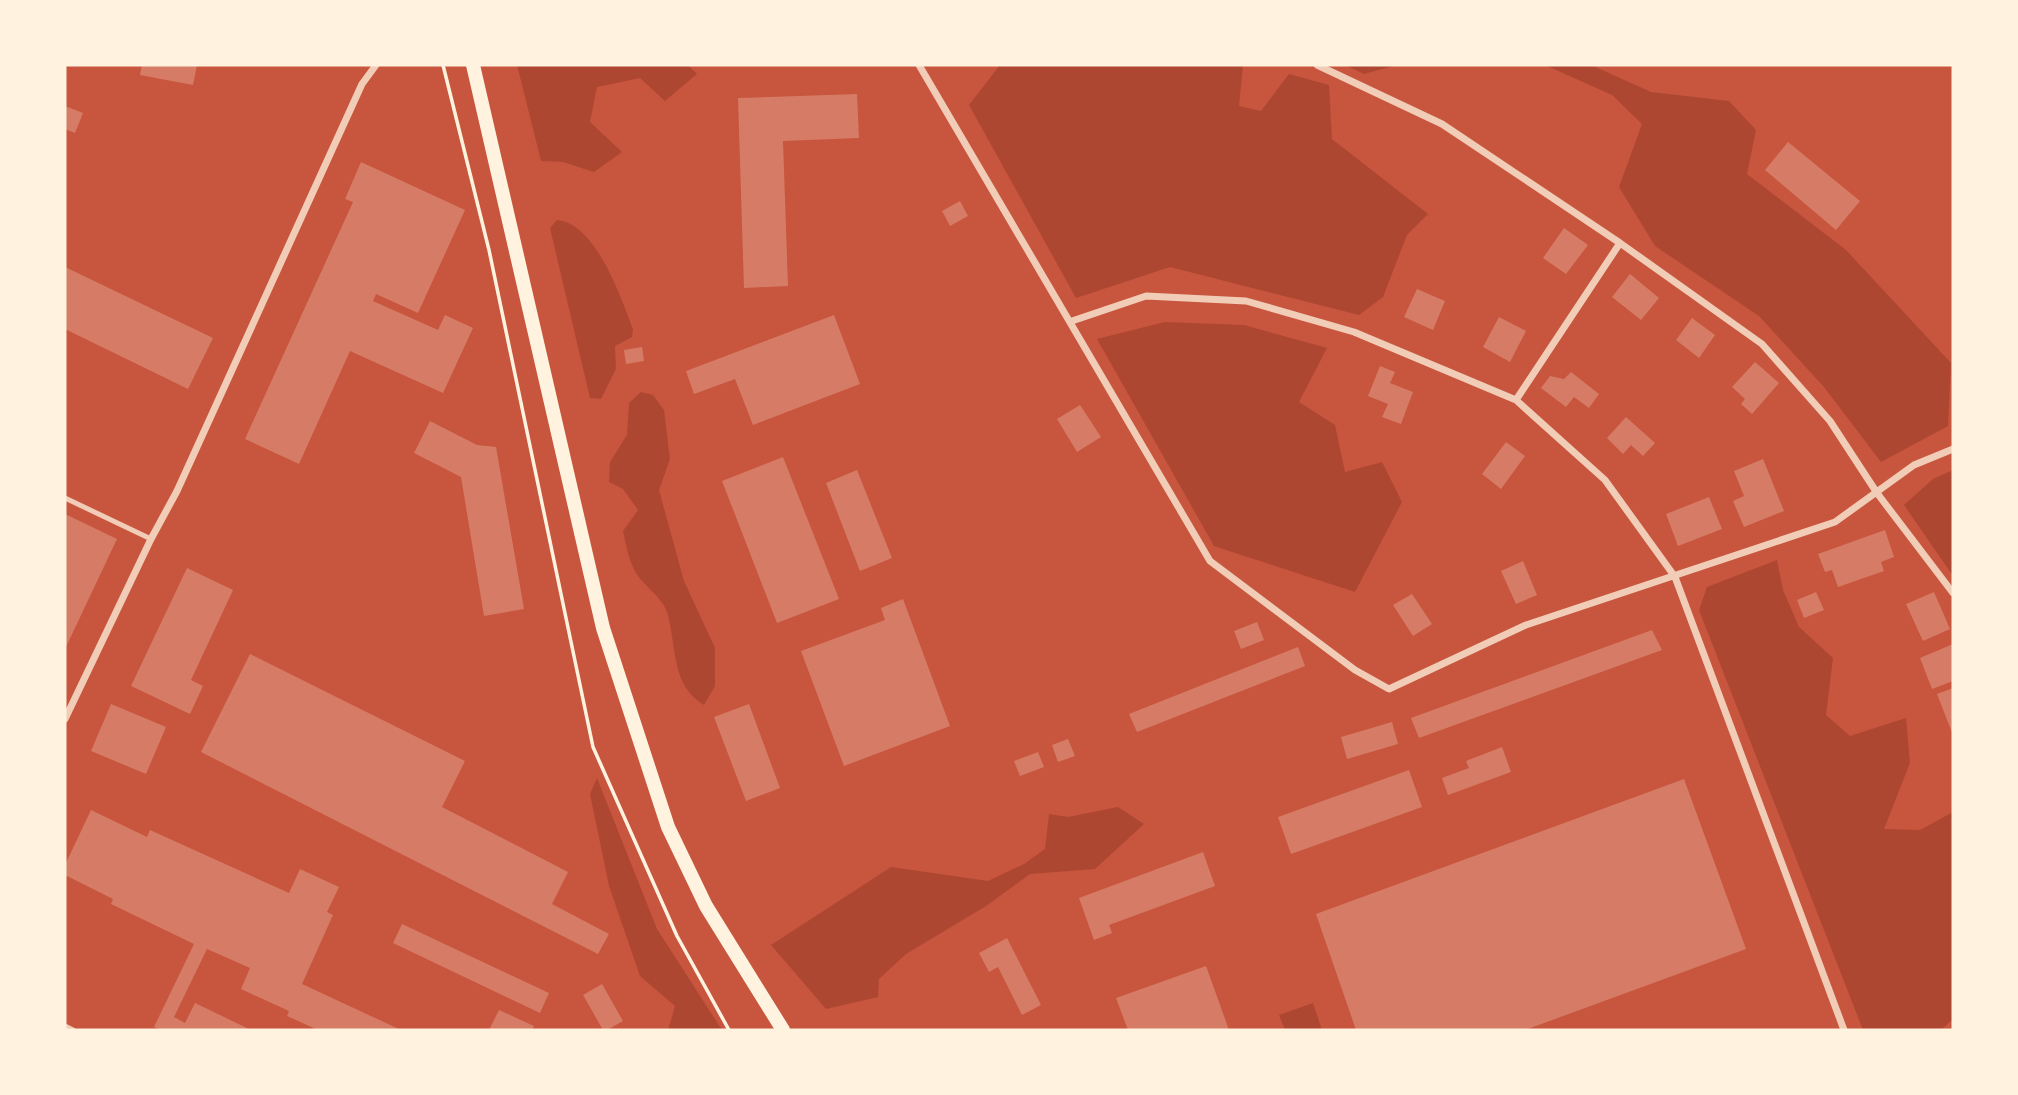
<svg xmlns="http://www.w3.org/2000/svg" width="2018" height="1095" font-family="'Libre Baskerville',serif">
<rect width="100%" height="100%" fill="#c8553d"/>
<path fill="#ae4732" d="M 517,65 L 688,65 L 697,74 L 665,101 L 640,78 L 597,87 L 590,122 L 622,152 L 594,172 L 563,162 L 541,161 Z
M 1000,65 L 1243,65 L 1239,106 L 1261,111 L 1289,74 L 1329,85 L 1332,139 L 1428,214 L 1407,235 L 1383,297 L 1359,315 L 1170,267 L 1076,298 L 969,105 Z
M 1345,65 L 1397,65 L 1364,74 Z
M 1545,65 L 1591,65 L 1651,92 L 1729,101 L 1756,130 L 1747,174 L 1846,250 L 1951,363 L 1948,426 L 1881,462 L 1824,387 L 1759,316 L 1655,246 L 1619,187 L 1642,124 L 1612,95 Z
M 557,220 C 596,223 621,298 633,329 L 632,337 L 615,346 L 616,369 L 601,399 L 590,398 L 550,228 Z
M 1165,322 L 1244,325 L 1327,348 L 1299,402 L 1335,425 L 1345,472 L 1382,462 L 1402,502 L 1355,592 L 1214,546 L 1097,339 Z
M 641,392 L 653,395 L 664,410 L 670,459 L 659,490 L 684,581 L 715,648 L 715,686 L 704,705 C 670,685 677,645 667,612 C 662,597 644,586 636,573 C 629,561 626,545 623,531 L 638,510 L 623,489 L 609,482 L 610,462 L 627,435 L 629,403 Z
M 1953,470 L 1953,576 L 1904,505 L 1933,479 Z
M 1777,560 L 1783,590 L 1799,627 L 1833,658 L 1826,715 L 1850,736 L 1906,718 L 1910,763 L 1884,829 L 1920,830 L 1953,812 L 1953,1019 L 1941,1030 L 1863,1030 L 1699,610 L 1707,587 Z
M 597,778 L 657,929 L 722,1030 L 668,1030 L 675,1006 L 640,976 L 609,886 L 590,794 Z
M 1118,807 L 1144,824 L 1095,869 L 1030,874 L 986,906 L 906,954 L 879,979 L 878,997 L 826,1009 L 771,945 L 891,867 L 988,881 L 1024,864 L 1045,849 L 1049,814 L 1068,817 Z
M 1313,1003 L 1322,1030 L 1285,1030 L 1279,1015 Z"/>
<path fill="#d67c66" d="M 142,65 L 197,65 L 193,85 L 140,75 Z
M 857,94 L 859,138 L 783,141 L 788,286 L 744,288 L 738,98 Z
M 65,106 L 83,113 L 75,133 L 65,129 Z
M 1788,142 L 1860,201 L 1836,230 L 1765,170 Z
M 361,162 L 465,210 L 418,313 L 376,294 L 373,301 L 438,330 L 445,315 L 473,328 L 443,393 L 350,351 L 299,464 L 245,439 L 353,202 L 345,199 Z
M 960,201 L 968,216 L 950,226 L 942,211 Z
M 1564,228 L 1588,245 L 1566,274 L 1543,258 Z
M 65,267 L 213,338 L 188,389 L 65,329 Z
M 1630,274 L 1659,298 L 1641,320 L 1612,297 Z
M 1417,289 L 1445,301 L 1433,330 L 1404,317 Z
M 834,315 L 860,384 L 753,425 L 735,379 L 694,394 L 686,371 Z
M 1499,317 L 1526,331 L 1510,362 L 1483,347 Z
M 1692,318 L 1715,335 L 1699,358 L 1676,340 Z
M 642,347 L 644,361 L 626,364 L 624,350 Z
M 1755,362 L 1779,383 L 1752,414 L 1741,404 L 1745,399 L 1732,387 Z
M 1380,366 L 1395,372 L 1390,383 L 1413,392 L 1401,424 L 1382,417 L 1388,404 L 1368,396 Z
M 1571,372 L 1599,394 L 1589,408 L 1574,397 L 1566,407 L 1541,388 L 1550,376 L 1564,379 Z
M 1080,405 L 1101,437 L 1077,452 L 1057,419 Z
M 1626,417 L 1655,443 L 1643,456 L 1631,445 L 1623,454 L 1607,438 Z
M 430,421 L 477,445 L 496,447 L 524,609 L 484,616 L 461,477 L 414,453 Z
M 1506,442 L 1525,456 L 1501,489 L 1482,474 Z
M 783,457 L 839,599 L 777,623 L 722,481 Z
M 1763,459 L 1784,511 L 1744,527 L 1733,501 L 1744,496 L 1734,471 Z
M 857,470 L 892,558 L 860,571 L 826,483 Z
M 1709,497 L 1722,529 L 1678,546 L 1666,514 Z
M 65,514 L 117,539 L 65,649 Z
M 1885,530 L 1894,557 L 1881,562 L 1884,571 L 1838,587 L 1832,570 L 1825,572 L 1818,554 Z
M 1523,561 L 1537,595 L 1516,604 L 1501,571 Z
M 187,568 L 233,590 L 191,680 L 203,686 L 190,714 L 131,686 Z
M 1816,592 L 1824,610 L 1804,618 L 1797,600 Z
M 1934,592 L 1950,629 L 1923,641 L 1906,604 Z
M 1412,594 L 1432,624 L 1413,636 L 1393,605 Z
M 903,599 L 950,726 L 844,766 L 801,651 L 885,620 L 881,608 Z
M 1257,622 L 1264,640 L 1241,649 L 1234,631 Z
M 1652,630 L 1662,650 L 1419,738 L 1411,718 Z
M 1953,644 L 1953,681 L 1932,689 L 1920,658 Z
M 1298,647 L 1305,666 L 1137,732 L 1129,714 Z
M 250,654 L 465,761 L 442,807 L 568,872 L 552,904 L 609,934 L 598,954 L 201,752 Z
M 1953,688 L 1953,735 L 1937,694 Z
M 111,704 L 166,727 L 146,774 L 91,751 Z
M 749,704 L 780,788 L 746,801 L 714,717 Z
M 1392,722 L 1398,744 L 1347,759 L 1341,737 Z
M 1068,739 L 1075,756 L 1058,762 L 1052,745 Z
M 1502,747 L 1511,772 L 1448,795 L 1442,778 L 1469,768 L 1466,761 Z
M 1038,752 L 1044,767 L 1020,776 L 1014,761 Z
M 1409,770 L 1422,807 L 1291,854 L 1278,817 Z
M 1684,779 L 1746,949 L 1525,1030 L 1356,1030 L 1316,914 Z
M 91,810 L 147,837 L 150,830 L 289,893 L 300,869 L 339,887 L 327,912 L 333,915 L 302,984 L 401,1030 L 318,1030 L 287,1016 L 289,1011 L 241,989 L 250,968 L 207,949 L 174,1017 L 185,1023 L 195,1003 L 251,1030 L 161,1030 L 154,1027 L 194,944 L 111,904 L 113,899 L 65,875 L 65,865 Z
M 1203,852 L 1215,886 L 1109,925 L 1112,933 L 1094,940 L 1079,898 Z
M 402,924 L 549,993 L 540,1013 L 393,943 Z
M 1007,938 L 1041,1005 L 1022,1015 L 998,967 L 989,972 L 979,953 Z
M 1206,966 L 1229,1030 L 1128,1030 L 1116,998 Z
M 602,984 L 623,1021 L 607,1030 L 603,1030 L 583,995 Z
M 499,1010 L 534,1026 L 532,1030 L 489,1030 Z"/>
<g fill="none" stroke-linecap="round" stroke-linejoin="round">
<path stroke="#fff3e0" stroke-width="3.5" d="M 443,65 L 489,250 L 593,747 L 677,936 L 729,1030"/>
<path stroke="#f1ccb7" stroke-width="5" d="M 65,498 L 151,539
M 65,1026 L 73,1030"/>
<path stroke="#f1ccb7" stroke-width="7" d="M 919,65 L 1210,561 L 1355,670 L 1389,689 L 1526,625 L 1835,522 L 1914,465 L 1953,449
M 1317,65 L 1442,124 L 1620,243 L 1762,344 L 1830,421 L 1877,493 L 1953,593
M 1072,321 L 1146,296 L 1246,301 L 1354,332 L 1516,400 L 1605,480 L 1675,577 L 1844,1030
M 1516,400 L 1620,243
M 65,719 L 151,539 L 177,491 L 362,84 L 376,65"/>
<path stroke="#fff3e0" stroke-width="14" d="M 473,65 L 603,628 L 668,827 L 706,906 L 783,1030"/>
</g>
<rect width="2018" height="1095" fill="none" stroke="#fff3e0" stroke-width="133"/>
</svg>
